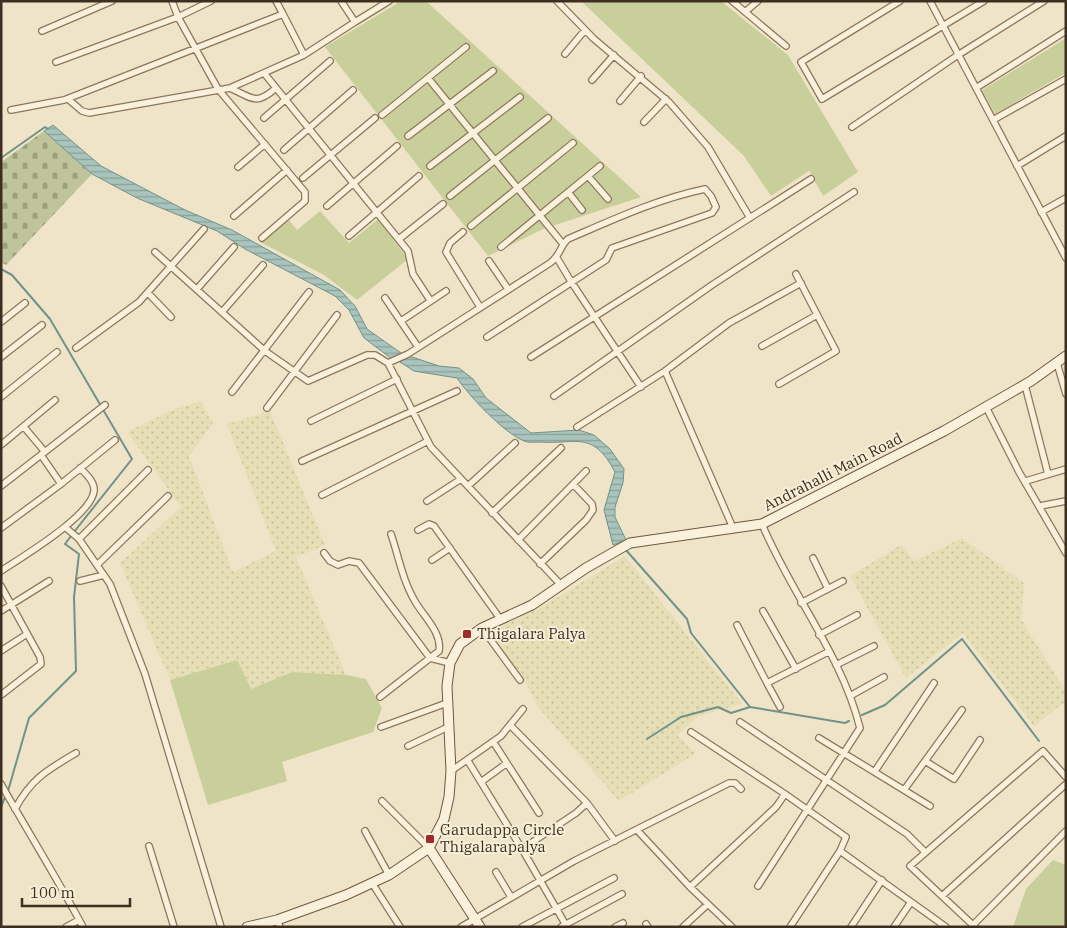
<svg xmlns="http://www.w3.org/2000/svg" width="1067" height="928" font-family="'IBM Plex Serif',serif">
<defs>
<pattern id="farmland-dots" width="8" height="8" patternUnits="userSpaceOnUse" patternTransform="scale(1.25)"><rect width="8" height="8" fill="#e6deb5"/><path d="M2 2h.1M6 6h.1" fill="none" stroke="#c6bf9b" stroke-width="1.8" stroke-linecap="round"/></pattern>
<pattern id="cemetery-stones" width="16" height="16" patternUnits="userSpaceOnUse" patternTransform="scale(1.25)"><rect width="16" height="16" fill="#bfc49a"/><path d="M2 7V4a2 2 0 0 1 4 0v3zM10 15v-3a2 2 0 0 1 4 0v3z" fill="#9ca07d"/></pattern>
<pattern id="water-rules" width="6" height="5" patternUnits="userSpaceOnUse" patternTransform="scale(1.25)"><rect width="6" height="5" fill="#a9c4bc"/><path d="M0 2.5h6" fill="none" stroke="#8ba098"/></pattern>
</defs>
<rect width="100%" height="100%" fill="#f0e4c8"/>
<path fill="url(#farmland-dots)" d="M 201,401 L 213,423 L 189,456 L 233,572 L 276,551 L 227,424 L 270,411 L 325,545 L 296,557 L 346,675 L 292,672 L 251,689 L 236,660 L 170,680 L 120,563 L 181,507 L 127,432 L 172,410 Z
M 962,538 L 1024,583 L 1021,619 L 1066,692 L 1066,701 L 1034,726 L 963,633 L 906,678 L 850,576 L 901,545 L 914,561 Z
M 625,556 L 742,704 L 698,716 L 678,735 L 695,754 L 619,801 L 538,707 L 526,683 L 491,631 L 538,609 Z"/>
<path fill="#c9cf9b" d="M 401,1 L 426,1 L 641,197 L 543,229 L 488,256 L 325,47 Z
M 581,1 L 721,1 L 788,55 L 858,172 L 823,196 L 809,171 L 771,196 L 744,156 Z
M 1066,38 L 1066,73 L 995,114 L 982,90 Z
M 320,211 L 349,243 L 378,219 L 408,259 L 357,300 L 324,275 L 260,242 L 288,219 L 297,230 Z
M 237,660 L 251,689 L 292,672 L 346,675 L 366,679 L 382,708 L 373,732 L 282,762 L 287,781 L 208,805 L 170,680 Z
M 1053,860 L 1066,865 L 1066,927 L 1013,927 L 1026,889 Z"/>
<path fill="url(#cemetery-stones)" d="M 44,131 L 92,174 L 6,265 L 1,262 L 1,162 Z"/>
<path fill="url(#water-rules)" stroke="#6f938a" d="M 53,125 L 101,166 L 185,210 L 232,230 L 340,290 L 355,306 L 367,329 L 401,353 L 392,359 L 364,338 L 349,310 L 335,296 L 245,249 L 217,231 L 137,198 L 92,174 L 44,131 Z
M 409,356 L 439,366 L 459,368 L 473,379 L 486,398 L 531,433 L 579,430 L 594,435 L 610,449 L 624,469 L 623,483 L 615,507 L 615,517 L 626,540 L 613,545 L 604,510 L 615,472 C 592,429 576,445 540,442 C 535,442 528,443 524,441 C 504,433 469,396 457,378 L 414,371 L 400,362 Z"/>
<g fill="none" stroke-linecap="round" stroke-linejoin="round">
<path stroke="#6f938a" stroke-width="2" d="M 1,158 L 45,127 L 48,129
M 1,269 L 12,275 L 50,319 L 132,459 L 74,532
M 625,549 L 687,619 L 691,633 L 750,707
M 862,715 L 885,705 L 962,639 L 1039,741
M 647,739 L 681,717 L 718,707 L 731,713 L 750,707 L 845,723 L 849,721
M 8,791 L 29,718 L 76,671 L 74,597 L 79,554 L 65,544 L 71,536
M 1,807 L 6,795"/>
<defs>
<path id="street" d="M 211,1 L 178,17 L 218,89 L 305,192 L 305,201 L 262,238
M 276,1 L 283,14
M 341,1 L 355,22 L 389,1
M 557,1 L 594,39 L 669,102 L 708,147 L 750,218
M 732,1 L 786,46
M 900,1 L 801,62 L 822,99 L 984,1
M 930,1 L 1066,258
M 745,12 L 758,1
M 42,31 L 112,1
M 565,54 L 585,30
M 56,62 L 178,17 L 172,1
M 264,73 L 408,251 L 413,274 L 430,300
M 428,78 L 563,244
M 592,80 L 614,55
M 230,88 C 252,98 256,106 276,88
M 976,88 L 1066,31
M 68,99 L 82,111 L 89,113 L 230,88 L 304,55 L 355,22
M 620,101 L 641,76
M 11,110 L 64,100 L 283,14 L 304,55
M 382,115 L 466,47
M 264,118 L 330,61
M 993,120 L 1066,79
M 644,122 L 666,99
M 852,127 L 958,55 L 1044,1
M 408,136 L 493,71
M 284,150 L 353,90
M 430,166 L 520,97
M 1017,166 L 1066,136
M 238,167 L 265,144
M 588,176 L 608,199
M 303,178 L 375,118
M 568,192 L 582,210
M 450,196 L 548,118
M 327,206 L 397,146
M 1041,212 L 1066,198
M 234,216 L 287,170
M 471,226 L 573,143
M 463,232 L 450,243 L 446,252 L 480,307
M 349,236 L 419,176
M 399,239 L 443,204
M 501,247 L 600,166
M 155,252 L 265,351 L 308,381 L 367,355 L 375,355 L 388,363 L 431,447 L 562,586
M 557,258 L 572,283 L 641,387
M 489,261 L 508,289
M 197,289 L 234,247
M 148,293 L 171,317
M 385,298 L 418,347
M 222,312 L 263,265
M 401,321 L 446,291
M 1,322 L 25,303
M 762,346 L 817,315
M 76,348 L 139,302 L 204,229
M 1,357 L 42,325
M 531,357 L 811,179
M 388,363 L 408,354 L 550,263 C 560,256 560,246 568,239 C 612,220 657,199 705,189 L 711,196 L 716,207 L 712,213 L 612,248 L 606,260 L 487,337
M 1057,363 L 1066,394
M 779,384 L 836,351 L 796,274
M 1025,385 L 1048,474
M 232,392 L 309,292
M 554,396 L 712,285 L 854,192
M 1,397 L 57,352
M 986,407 L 1019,472 L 1066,553
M 267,408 L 337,315
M 311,421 L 397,379
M 24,427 L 45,452
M 577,427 L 665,371
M 1,445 L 55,400
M 41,455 L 61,484
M 302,461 L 457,391
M 148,470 L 79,539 L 110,584 L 145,674 L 221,927
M 1026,481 L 1066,469
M 1,486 L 105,405
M 468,486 L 515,443
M 322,495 L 428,441
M 427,501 L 461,479
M 1040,506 L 1066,501
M 492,513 L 561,448
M 65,527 L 79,539
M 1,528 L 61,484 L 115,440
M 733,528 L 665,371 L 729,323 L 801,283
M 418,530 L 429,524 L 434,526 L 501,620
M 518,540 L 586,471
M 324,553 L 330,561 L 338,565 L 349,561 L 359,563 L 430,658 L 450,663
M 813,558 L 828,589
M 432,560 L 450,548
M 540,564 L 586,520 L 593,510 L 592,504 L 573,484
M 97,565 L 168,496
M 1,571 C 22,557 91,516 94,491 C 95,482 86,474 80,468
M 80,581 L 104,575
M 1,586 L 40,657 L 41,664 L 1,695
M 801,603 L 843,581
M 1,611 L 49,581
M 763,611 L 796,669
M 737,625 L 767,683
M 482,628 L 520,680
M 819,635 L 857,615
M 1,651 L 27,634
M 836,665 L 874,646
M 850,696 L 884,677
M 380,697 L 439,651 C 442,633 425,618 416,603 C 403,582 399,558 391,534
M 780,707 L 767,683 L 828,652
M 740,722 L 907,834 L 925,852
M 511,726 L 587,803 L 615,841
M 381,727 L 447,703
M 691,732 L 785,794
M 819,738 L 930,806
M 494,743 L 539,813
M 408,746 L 448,727
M 468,761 L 522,849 L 567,927
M 925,761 L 954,779 L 980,740
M 451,771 L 501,736 L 523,709
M 875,771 L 934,683
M 481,782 L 507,763
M 1,784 C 28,832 57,878 83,927
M 904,790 L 962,710
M 382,801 L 429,848
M 15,809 C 31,779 47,770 76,753
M 637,830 L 690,887 L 776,807 L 785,794 L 846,837 L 840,851 L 946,927
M 365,831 L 389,875
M 149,846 L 174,927
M 522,849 L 576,813 L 587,803
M 496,872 L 511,897
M 372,883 L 400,927
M 758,886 L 860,728 C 842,655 791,594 762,524
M 690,887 L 732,927
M 942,896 L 1066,784
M 277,920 L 280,927
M 646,924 L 648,927
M 973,925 L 1066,831
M 66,927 L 79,920
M 461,927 L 574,861 L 729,783 L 735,783 L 741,789
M 522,927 L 614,878
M 561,927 L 622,894
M 615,927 L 623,923
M 683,927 L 708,904
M 790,927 L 840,851
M 851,927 L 882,880
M 894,927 L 911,902
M 975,927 L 910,866 L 1043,751 L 1066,777"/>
<path id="secondary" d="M 429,848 L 480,927
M 247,927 L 277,920 L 346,895 L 389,875 L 429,848 L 444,819 L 449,797 L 451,771 L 447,686 L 450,663 L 460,644 L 482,628 L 532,605 L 586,568 L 630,543 L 762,524 L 944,431 L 1031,381 L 1066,356"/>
</defs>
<use href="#street" stroke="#8d765c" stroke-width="8"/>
<use href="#secondary" stroke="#6f573f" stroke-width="11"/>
<use href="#street" stroke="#faf1dc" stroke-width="5.5"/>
<use href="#secondary" stroke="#faf1dc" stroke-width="9"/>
</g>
<g fill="#9e2a2b" stroke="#f7eed8" stroke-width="2">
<rect x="462" y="629" width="10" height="10" rx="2.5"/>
<rect x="425" y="834" width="10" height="10" rx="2.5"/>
</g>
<g text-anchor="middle" stroke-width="4" stroke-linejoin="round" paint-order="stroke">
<g font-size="15" fill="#3d2e20" stroke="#f7eed8">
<text transform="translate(833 472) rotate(-27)" y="5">Andrahalli Main Road</text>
</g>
<g font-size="15" fill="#3d2e20" stroke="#f7eed8" text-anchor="start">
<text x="477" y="639">Thigalara Palya</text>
<text x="440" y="835">Garudappa Circle<tspan x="440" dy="17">Thigalarapalya</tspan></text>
</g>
</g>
<rect width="1067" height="928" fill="none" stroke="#3d2e20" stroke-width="5"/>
<path d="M22 898v8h108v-8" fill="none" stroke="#3d2e20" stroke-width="2.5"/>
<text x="30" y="898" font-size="15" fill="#3d2e20" stroke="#f7eed8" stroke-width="4" paint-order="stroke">100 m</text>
</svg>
